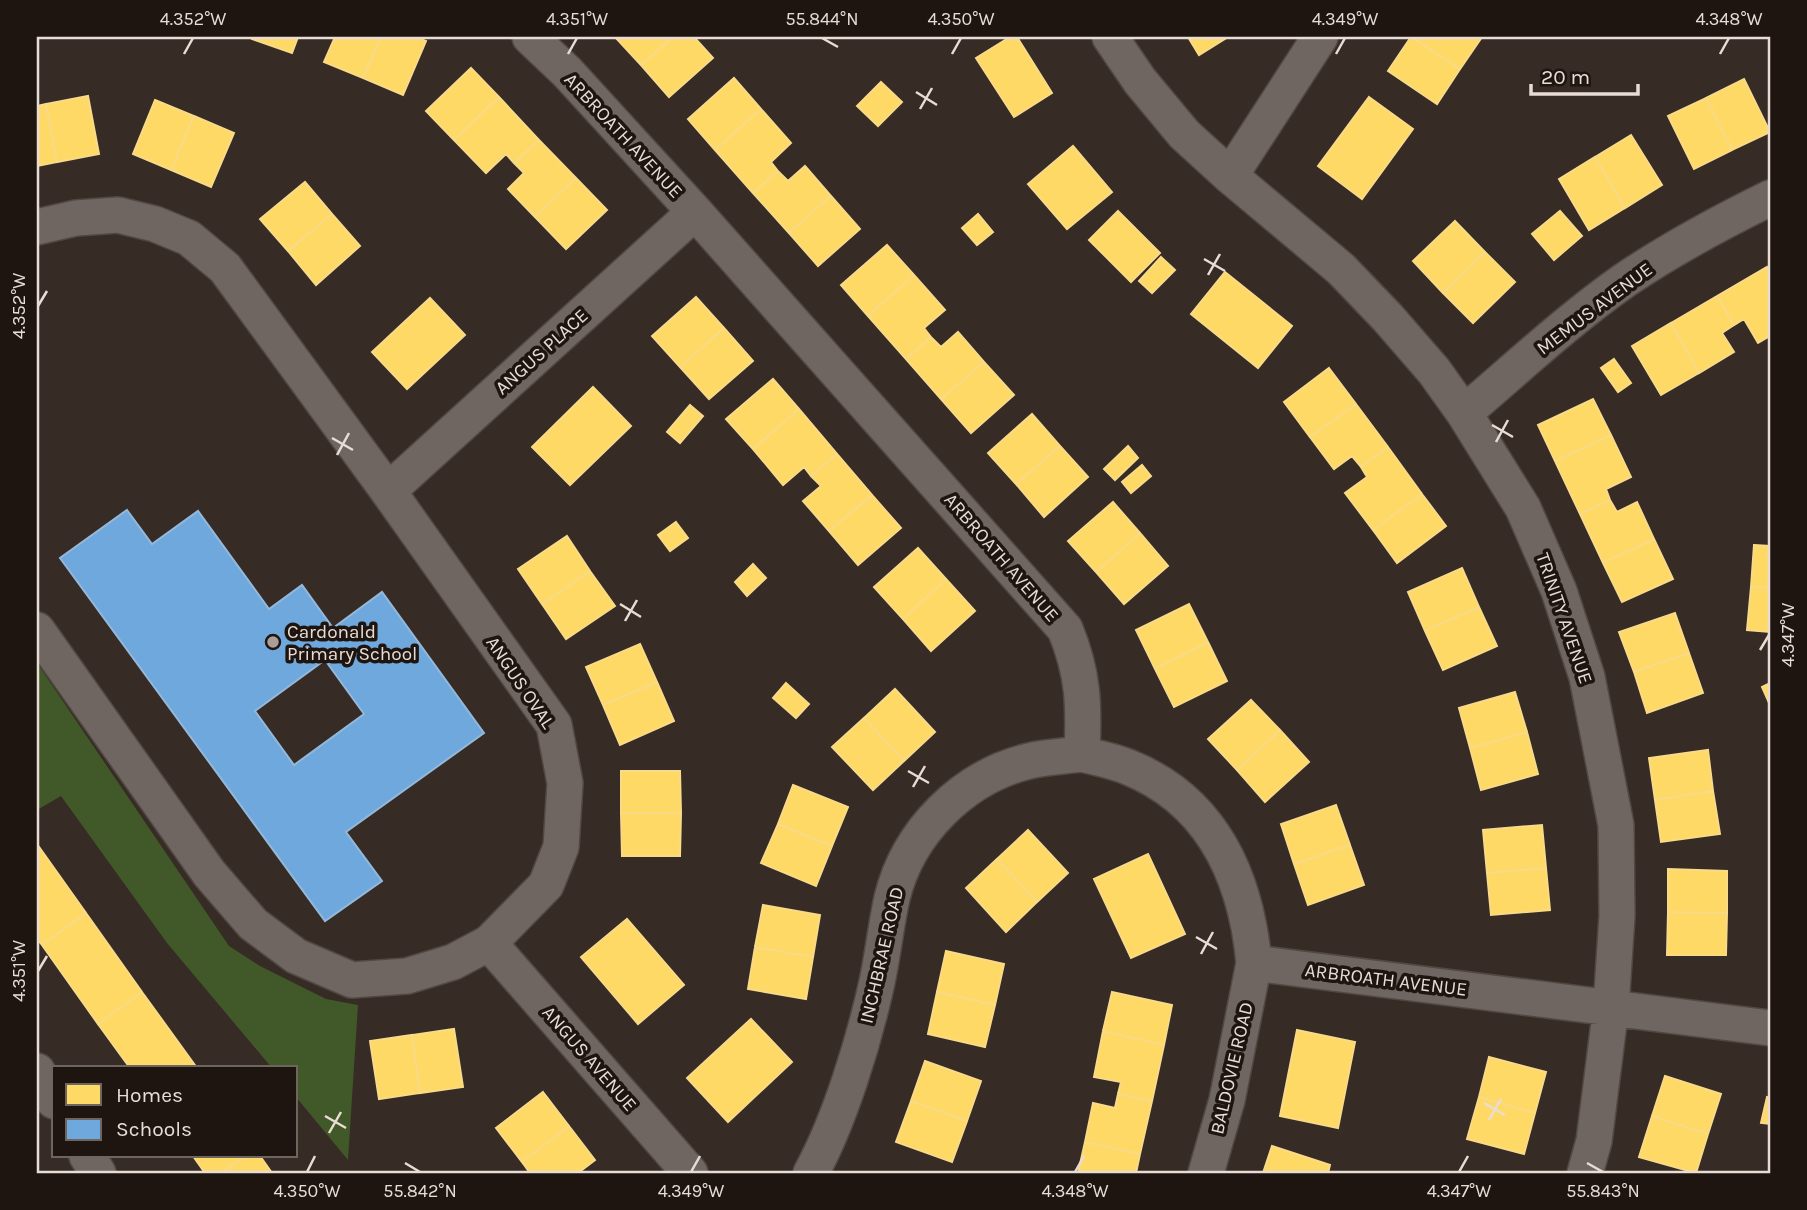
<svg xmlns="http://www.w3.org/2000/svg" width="1807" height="1210" font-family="Karla,sans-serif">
<rect width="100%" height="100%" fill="#362b25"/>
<path fill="#415928" d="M 37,663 L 229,946 L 260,966 L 326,999 L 358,1005 L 348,1160 L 296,1097 L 296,1068 L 272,1068 L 167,943 L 61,796 L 37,810 Z"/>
<path fill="#ffd966" stroke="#f8da87" stroke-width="2" d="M 253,37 L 298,37 L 292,53 L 252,39 Z
M 335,37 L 381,37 L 363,78 L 324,62 Z
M 381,37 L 416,37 L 426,41 L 403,95 L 363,78 Z
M 615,37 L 673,37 L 641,65 Z
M 673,37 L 694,37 L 713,58 L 669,97 L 641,65 Z
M 1010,37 L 1017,37 L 1052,93 L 1014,117 L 976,58 Z
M 1188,37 L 1228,37 L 1199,55 Z
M 1411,37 L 1460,69 L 1437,104 L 1388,71 Z
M 1412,37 L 1482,37 L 1460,69 Z
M 471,68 L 499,97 L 454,140 L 426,111 Z
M 734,78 L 761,109 L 715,150 L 688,119 Z
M 1744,79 L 1770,132 L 1732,150 L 1706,98 Z
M 881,82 L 902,102 L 878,126 L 857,106 Z
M 88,96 L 99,154 L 57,162 L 46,104 Z
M 499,97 L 539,140 L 514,163 L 506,154 L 486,173 L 454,140 Z
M 1369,97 L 1413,129 L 1362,199 L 1318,166 Z
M 1706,98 L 1732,150 L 1694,169 L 1668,116 Z
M 155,100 L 194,116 L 171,170 L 133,154 Z
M 46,104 L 57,162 L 37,166 L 37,106 Z
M 761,109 L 791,143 L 771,162 L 778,171 L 753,193 L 715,150 Z
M 194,116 L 234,133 L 211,187 L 171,170 Z
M 1631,135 L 1662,185 L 1625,208 L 1595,157 Z
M 539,140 L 576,178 L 535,217 L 508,189 L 524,173 L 514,163 Z
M 1073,146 L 1112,192 L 1067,229 L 1028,184 Z
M 1595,157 L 1625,208 L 1589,230 L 1559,179 Z
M 805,166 L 831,196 L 789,233 L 753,193 L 778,171 L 788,181 Z
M 576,178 L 607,210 L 566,249 L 535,217 Z
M 305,182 L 332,214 L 288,251 L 260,219 Z
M 831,196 L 860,229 L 818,266 L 789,233 Z
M 1118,211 L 1160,253 L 1131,282 L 1089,240 Z
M 1560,211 L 1582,236 L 1554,260 L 1532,234 Z
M 332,214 L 360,246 L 316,285 L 288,251 Z
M 978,214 L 993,232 L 977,245 L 962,228 Z
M 1455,221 L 1485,252 L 1443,293 L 1413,261 Z
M 887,245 L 914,275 L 868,316 L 841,285 Z
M 1485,252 L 1515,282 L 1473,323 L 1443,293 Z
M 1161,257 L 1175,270 L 1152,293 L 1139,281 Z
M 1767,267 L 1770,273 L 1770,336 L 1758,343 L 1744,319 L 1734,325 L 1717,296 Z
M 1225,272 L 1292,326 L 1258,368 L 1191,314 Z
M 914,275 L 945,310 L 924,328 L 931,337 L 906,359 L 868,316 Z
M 1717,296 L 1734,325 L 1722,333 L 1734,352 L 1699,373 L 1671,323 Z
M 696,297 L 724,328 L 680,367 L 652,336 Z
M 430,298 L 465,335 L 407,389 L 372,352 Z
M 1671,323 L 1699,373 L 1661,395 L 1632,346 Z
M 724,328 L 753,361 L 709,399 L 680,367 Z
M 958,332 L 984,362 L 941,399 L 906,359 L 931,337 L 941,347 Z
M 1614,359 L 1631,383 L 1618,392 L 1601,368 Z
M 984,362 L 1014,395 L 971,433 L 941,399 Z
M 1329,368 L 1356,404 L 1310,437 L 1284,402 Z
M 773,379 L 799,409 L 753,449 L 726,419 Z
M 593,387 L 631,426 L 570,485 L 532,447 Z
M 1593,399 L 1611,435 L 1555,461 L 1538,425 Z
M 1356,404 L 1388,447 L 1361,467 L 1352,456 L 1334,469 L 1310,437 Z
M 690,405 L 703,416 L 680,443 L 667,432 Z
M 799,409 L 837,454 L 811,476 L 804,467 L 783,485 L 753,449 Z
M 1032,414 L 1060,446 L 1016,484 L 988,453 Z
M 1611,435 L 1631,477 L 1606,489 L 1610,500 L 1580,514 L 1555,461 Z
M 1060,446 L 1088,477 L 1044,517 L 1016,484 Z
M 1128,446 L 1138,458 L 1115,480 L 1104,469 Z
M 1388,447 L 1422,494 L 1373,530 L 1345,493 L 1367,477 L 1361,467 Z
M 837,454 L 872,495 L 829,531 L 803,501 L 821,486 L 811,476 Z
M 1142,465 L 1151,476 L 1131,493 L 1122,482 Z
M 1422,494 L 1446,526 L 1397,563 L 1373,530 Z
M 872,495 L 901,528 L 858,565 L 829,531 Z
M 1610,500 L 1617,512 L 1637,502 L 1654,539 L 1603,563 L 1580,514 Z
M 1113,502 L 1140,533 L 1096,572 L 1068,541 Z
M 676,522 L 688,538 L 670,551 L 658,535 Z
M 1140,533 L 1168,566 L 1124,604 L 1096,572 Z
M 567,536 L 590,571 L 542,604 L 518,569 Z
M 1654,539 L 1673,579 L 1622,602 L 1603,563 Z
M 1754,545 L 1770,546 L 1770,588 L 1751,587 Z
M 918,548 L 946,579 L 903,619 L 874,587 Z
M 753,564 L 766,578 L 747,596 L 735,582 Z
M 1462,568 L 1479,607 L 1425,631 L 1408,592 Z
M 590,571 L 615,606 L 566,639 L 542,604 Z
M 946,579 L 975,611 L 931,651 L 903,619 Z
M 1751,587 L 1770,588 L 1770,632 L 1747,630 Z
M 1189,604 L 1208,642 L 1155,669 L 1136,630 Z
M 1479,607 L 1497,646 L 1443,670 L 1425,631 Z
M 1675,613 L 1689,653 L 1634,672 L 1619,632 Z
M 1208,642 L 1227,681 L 1174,707 L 1155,669 Z
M 640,644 L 657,682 L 603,705 L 586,667 Z
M 1689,653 L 1703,693 L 1647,713 L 1634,672 Z
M 657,682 L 674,721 L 620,745 L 603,705 Z
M 786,683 L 809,704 L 796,718 L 773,698 Z
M 1770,683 L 1770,705 L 1762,687 Z
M 895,689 L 935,732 L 904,761 L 864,718 Z
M 1515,692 L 1527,732 L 1470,748 L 1459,708 Z
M 1251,700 L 1280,730 L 1237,770 L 1208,739 Z
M 864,718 L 904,761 L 873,790 L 832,747 Z
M 1280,730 L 1309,762 L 1265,802 L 1237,770 Z
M 1527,732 L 1538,774 L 1481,790 L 1470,748 Z
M 1708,750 L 1713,791 L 1655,800 L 1649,758 Z
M 621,771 L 680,771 L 681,813 L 621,813 Z
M 793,785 L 848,807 L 832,846 L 778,824 Z
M 1713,791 L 1720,834 L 1661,842 L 1655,800 Z
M 1336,805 L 1350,845 L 1294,864 L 1281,824 Z
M 621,813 L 681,813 L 680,856 L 622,856 Z
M 778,824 L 832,846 L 816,886 L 761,863 Z
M 1542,825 L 1546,868 L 1487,873 L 1483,830 Z
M 1028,830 L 1068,873 L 1037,902 L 997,859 Z
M 37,844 L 86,913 L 42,945 L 37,939 Z
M 1350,845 L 1364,885 L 1308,905 L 1294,864 Z
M 1148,854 L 1185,934 L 1131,958 L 1094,879 Z
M 997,859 L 1037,902 L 1006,932 L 966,888 Z
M 1546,868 L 1550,910 L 1491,915 L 1487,873 Z
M 1668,869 L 1727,871 L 1727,913 L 1668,912 Z
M 763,905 L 820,915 L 813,957 L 755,947 Z
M 1668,912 L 1727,913 L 1726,955 L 1667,955 Z
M 86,913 L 142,992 L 98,1024 L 42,945 Z
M 627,919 L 684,985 L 638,1024 L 581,957 Z
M 755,947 L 813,957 L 806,999 L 748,989 Z
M 946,951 L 1004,964 L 995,1005 L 937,992 Z
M 142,992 L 197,1068 L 130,1068 L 98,1024 Z
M 937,992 L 995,1005 L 985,1047 L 928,1034 Z
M 1112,992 L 1172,1005 L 1164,1045 L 1103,1031 Z
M 751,1019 L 792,1062 L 728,1122 L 687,1078 Z
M 454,1029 L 463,1087 L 420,1093 L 412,1035 Z
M 1297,1030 L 1355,1042 L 1338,1128 L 1280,1116 Z
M 1103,1031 L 1164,1045 L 1152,1101 L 1118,1094 L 1121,1082 L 1094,1077 Z
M 412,1035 L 420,1093 L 379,1099 L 370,1041 Z
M 1489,1057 L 1546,1072 L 1535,1113 L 1479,1097 Z
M 925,1061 L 981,1081 L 967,1121 L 911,1101 Z
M 1665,1076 L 1721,1094 L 1708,1134 L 1652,1116 Z
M 543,1092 L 569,1126 L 522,1162 L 496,1128 Z
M 1118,1094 L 1152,1101 L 1140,1154 L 1085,1142 L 1093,1103 L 1115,1108 Z
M 1479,1097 L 1535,1113 L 1524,1154 L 1467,1139 Z
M 1767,1097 L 1770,1098 L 1770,1124 L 1761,1123 Z
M 911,1101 L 967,1121 L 952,1162 L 896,1142 Z
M 1652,1116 L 1708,1134 L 1696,1173 L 1639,1157 Z
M 569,1126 L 595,1160 L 578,1173 L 530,1173 L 522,1162 Z
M 1085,1142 L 1140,1154 L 1136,1173 L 1078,1173 Z
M 1272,1146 L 1330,1165 L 1328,1173 L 1263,1173 Z
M 193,1156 L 246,1156 L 221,1173 L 205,1173 Z
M 246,1156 L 260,1156 L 272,1173 L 221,1173 Z"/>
<path fill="#6fa8dc" stroke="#94b8da" stroke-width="2" fill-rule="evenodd" d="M 127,510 L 152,544 L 198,511 L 269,609 L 302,585 L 333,628 L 382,592 L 484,733 L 346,832 L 382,881 L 325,921 L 60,558 ZM 325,660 L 364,714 L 294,765 L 255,711 Z"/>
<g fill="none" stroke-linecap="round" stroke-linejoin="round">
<defs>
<path id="minor" d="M 530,37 L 567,72 L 695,212 L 1065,629 C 1084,675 1084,706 1082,754 C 1097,758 1114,761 1128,767 C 1213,801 1246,878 1254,963 L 1770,1028
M 1110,37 L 1140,81 L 1184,134 L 1230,176 L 1341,269 L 1388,318 L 1434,371 L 1464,413 L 1523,508 L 1559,591 L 1587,677 L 1616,825 L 1617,916 L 1611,1007 L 1594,1141 L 1585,1173
M 1230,176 L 1320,37
M 37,227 L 76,218 L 118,215 L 155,224 L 189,238 L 225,268 L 388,491 L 554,725 L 565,783 L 561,847 L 546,885 L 489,943 L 453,962 L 407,976 L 352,980 L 296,956 L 253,924 L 209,873 L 37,630
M 1464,413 C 1517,368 1568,320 1625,280 C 1671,249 1721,222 1770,198
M 388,491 L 695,212
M 489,943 L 690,1173
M 37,1071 L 54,1101
M 87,1156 L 98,1173
M 811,1173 C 840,1120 864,1041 877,982 C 883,954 886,925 892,898 C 908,832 963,777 1029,761 C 1046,757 1065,756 1082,754
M 1206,1173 L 1227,1100 L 1254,963"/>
</defs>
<use href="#minor" stroke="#524842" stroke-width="38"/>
<use href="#minor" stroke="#6f6662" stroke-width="35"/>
</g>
<path fill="none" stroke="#e9dcd5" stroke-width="2.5" d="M 822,38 L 838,47M 184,54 L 193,38M 568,54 L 577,38M 952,54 L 961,38M 1336,54 L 1345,38M 1720,54 L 1729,38M 916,92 L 937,105M 920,109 L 932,88M 1204,259 L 1225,271M 1208,275 L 1220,254M 38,306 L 47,291M 1492,425 L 1513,437M 332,438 L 353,450M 1496,442 L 1508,420M 337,455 L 349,433M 620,604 L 641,617M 625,621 L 637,600M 1760,650 L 1769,635M 908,771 L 929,783M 913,787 L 925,766M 1196,937 L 1217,949M 1201,954 L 1213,932M 38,971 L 47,956M 1484,1103 L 1505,1115M 325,1116 L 346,1128M 1489,1120 L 1501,1099M 329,1133 L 341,1112M 405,1163 L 420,1172M 1587,1163 L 1603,1172M 307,1172 L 315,1156M 691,1172 L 700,1156M 1075,1172 L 1084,1156M 1459,1172 L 1468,1156"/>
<circle fill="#aa9e97" stroke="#1e1510" stroke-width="2.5" cx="273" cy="642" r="7"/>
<g text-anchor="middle" stroke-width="7" stroke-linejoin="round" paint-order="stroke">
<g font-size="19" fill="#e9dcd5" stroke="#1e1510">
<text transform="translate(624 135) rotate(47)" y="7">ARBROATH AVENUE</text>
<text transform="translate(1594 308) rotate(-37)" y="7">MEMUS AVENUE</text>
<text transform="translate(541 351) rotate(-42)" y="7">ANGUS PLACE</text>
<text transform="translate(1002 557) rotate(49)" y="7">ARBROATH AVENUE</text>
<text transform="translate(1565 618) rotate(71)" y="7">TRINITY AVENUE</text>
<text transform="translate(521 682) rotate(56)" y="7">ANGUS OVAL</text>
<text transform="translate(881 955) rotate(-77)" y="7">INCHBRAE ROAD</text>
<text transform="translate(1386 979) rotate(7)" y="7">ARBROATH AVENUE</text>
<text transform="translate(590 1058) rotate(49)" y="7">ANGUS AVENUE</text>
<text transform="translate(1231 1068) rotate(-77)" y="7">BALDOVIE ROAD</text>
</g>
<g font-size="19" fill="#e9dcd5" stroke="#1e1510" text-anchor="start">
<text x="287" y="638">Cardonald<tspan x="287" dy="22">Primary School</tspan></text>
</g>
</g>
<rect width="1807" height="1210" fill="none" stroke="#1e1510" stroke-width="77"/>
<rect x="52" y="1066" width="245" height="91" fill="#1e1510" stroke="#6f655f" stroke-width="2"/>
<rect x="66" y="1084" width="35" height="21" fill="#ffd966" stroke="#6f655f" stroke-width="2"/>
<text x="116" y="1102" font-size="21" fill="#e9dcd5">Homes</text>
<rect x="66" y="1119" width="35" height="21" fill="#6fa8dc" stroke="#6f655f" stroke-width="2"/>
<text x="116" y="1136" font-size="21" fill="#e9dcd5">Schools</text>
<path d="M1531 84v10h107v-10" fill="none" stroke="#e9dcd5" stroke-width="3.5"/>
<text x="1541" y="84" font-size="21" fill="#e9dcd5" stroke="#1e1510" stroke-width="5" paint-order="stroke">20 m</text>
<rect x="38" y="38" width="1731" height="1134" fill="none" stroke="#e9dcd5" stroke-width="2.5"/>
<g font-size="18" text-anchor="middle" fill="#e9dcd5">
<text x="193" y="25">4.352°W</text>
<text x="577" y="25">4.351°W</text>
<text x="822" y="25">55.844°N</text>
<text x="961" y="25">4.350°W</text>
<text x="1345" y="25">4.349°W</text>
<text x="1729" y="25">4.348°W</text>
<text transform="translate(19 306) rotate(-90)" y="6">4.352°W</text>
<text transform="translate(1788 635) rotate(-90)" y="6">4.347°W</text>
<text transform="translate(19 971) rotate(-90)" y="6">4.351°W</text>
<text x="307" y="1197">4.350°W</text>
<text x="420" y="1197">55.842°N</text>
<text x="691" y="1197">4.349°W</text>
<text x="1075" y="1197">4.348°W</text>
<text x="1459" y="1197">4.347°W</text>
<text x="1603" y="1197">55.843°N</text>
</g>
</svg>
